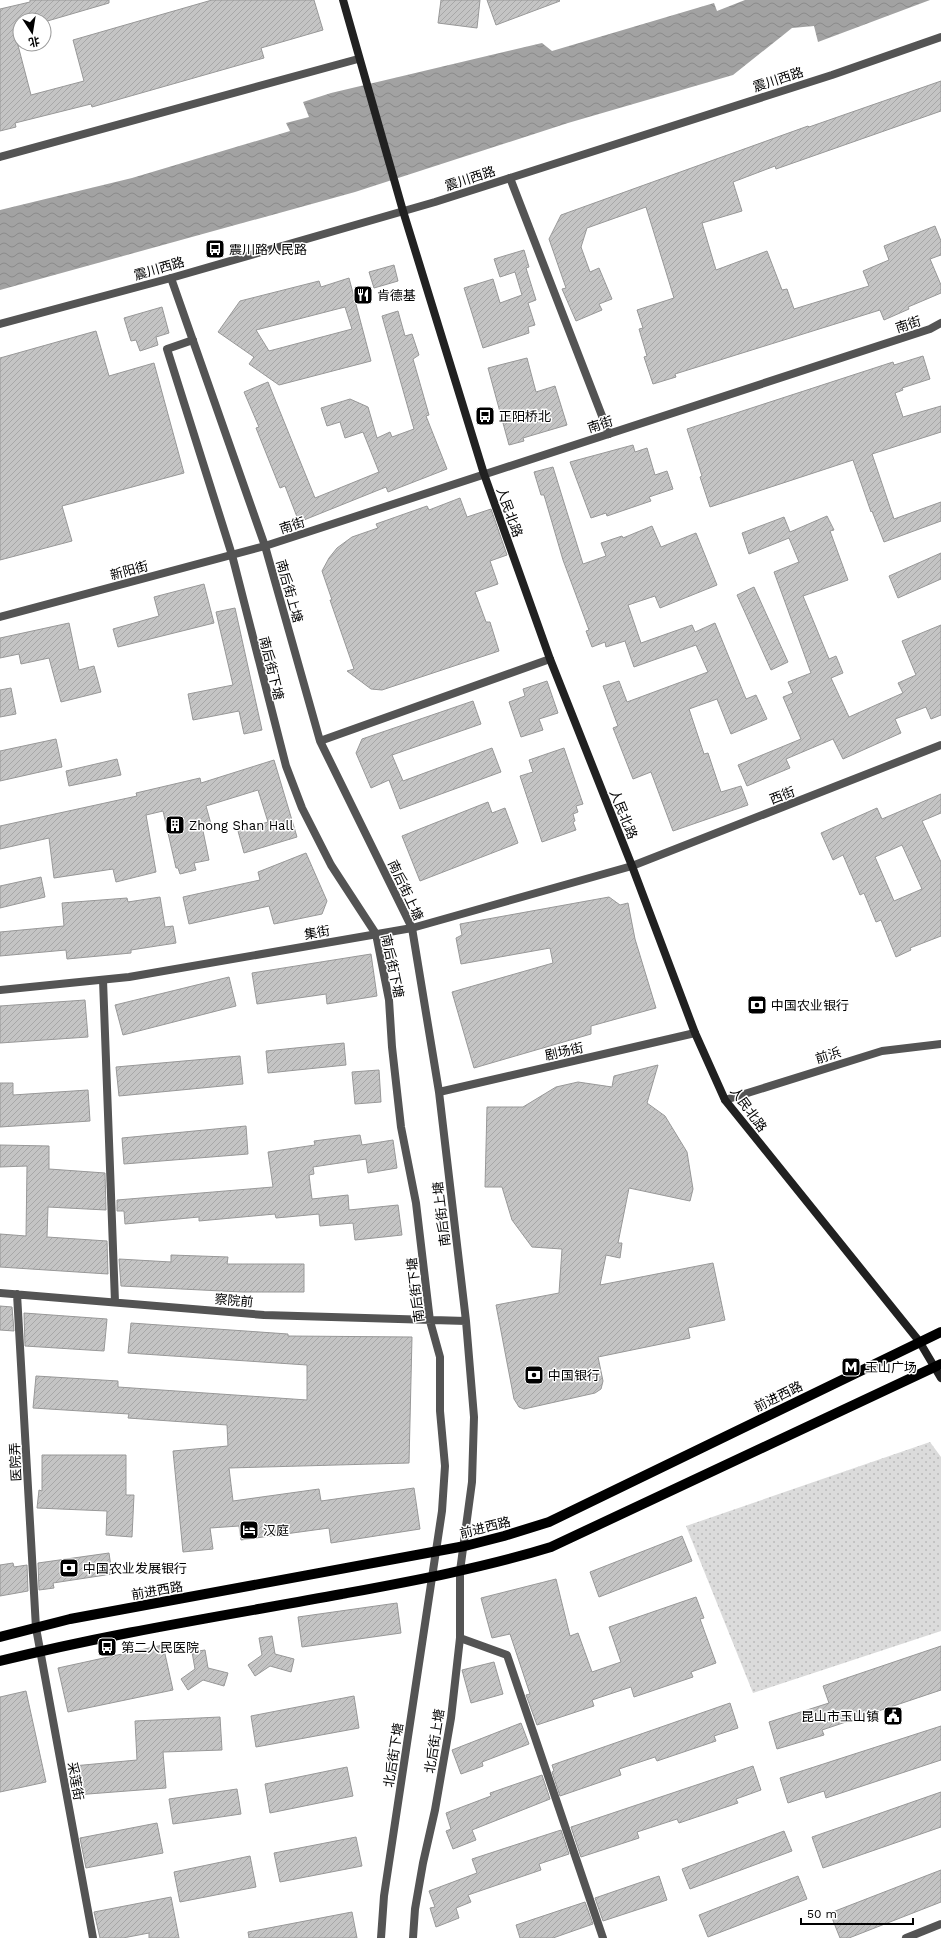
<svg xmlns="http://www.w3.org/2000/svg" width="941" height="1938" font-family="'Work Sans','Noto Sans SC',sans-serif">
<defs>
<pattern id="park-dots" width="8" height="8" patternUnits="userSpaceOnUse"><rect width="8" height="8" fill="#dbdbdb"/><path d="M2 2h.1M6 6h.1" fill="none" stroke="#bababa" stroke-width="1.8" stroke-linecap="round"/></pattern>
<pattern id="water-waves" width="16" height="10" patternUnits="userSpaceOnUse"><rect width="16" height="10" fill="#a2a2a2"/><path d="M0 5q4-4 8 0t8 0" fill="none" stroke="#8a8a8a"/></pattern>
<pattern id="building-hatch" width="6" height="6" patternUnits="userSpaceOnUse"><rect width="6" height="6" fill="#c4c4c4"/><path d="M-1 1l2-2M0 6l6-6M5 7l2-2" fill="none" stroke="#a7a7a7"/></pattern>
</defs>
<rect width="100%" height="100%" fill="#fff"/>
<path fill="url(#park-dots)" d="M 930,1442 L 941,1457 L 941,1631 L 753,1693 L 686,1526 Z"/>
<path fill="url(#water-waves)" d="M 745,0 L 930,0 L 818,42 L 814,26 L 792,28 L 733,75 L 568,123 L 355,192 L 0,290 L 0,210 L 132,178 L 290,131 L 286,123 L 309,117 L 303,102 L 331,93 L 542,43 L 552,51 L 714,3 L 717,11 Z"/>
<path fill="url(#building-hatch)" stroke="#989898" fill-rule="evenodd" d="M 30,0 L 109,0 L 109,3 L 44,22 L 44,20 L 20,20 L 20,29 L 14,30 L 31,95 L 84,81 L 73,40 L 212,0 L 314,0 L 323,30 L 261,48 L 264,58 L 92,107 L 91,104 L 15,123 L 16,127 L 0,131 L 0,9 L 30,2 Z
M 441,0 L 480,0 L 477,28 L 438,23 Z
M 487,0 L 559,0 L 560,1 L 496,25 Z
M 941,81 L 941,111 L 776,169 L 775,166 L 733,182 L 742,211 L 702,223 L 716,270 L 767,251 L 782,290 L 787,289 L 794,309 L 869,286 L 863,271 L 889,260 L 884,246 L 935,226 L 941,241 L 941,255 L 930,259 L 941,285 L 941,293 L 908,307 L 909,309 L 884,320 L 880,310 L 675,374 L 676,377 L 653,384 L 644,357 L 647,356 L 639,329 L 643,328 L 637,310 L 674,298 L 646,207 L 587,228 L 581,247 L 590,272 L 599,268 L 612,299 L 599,304 L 602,310 L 576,321 L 562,289 L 566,288 L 549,239 L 561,215 L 808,126 L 809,127 Z
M 524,250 L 529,267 L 526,268 L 536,300 L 528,303 L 535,325 L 528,327 L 529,333 L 483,348 L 464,288 L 493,279 L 500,303 L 522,295 L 515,272 L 500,277 L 494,259 Z
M 394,265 L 398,281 L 374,288 L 369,272 Z
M 349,278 L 371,361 L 279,385 L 249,364 L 254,357 L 218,332 L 240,301 L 319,281 L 321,287 ZM 345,307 L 352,329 L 269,351 L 256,330 Z
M 162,307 L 169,333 L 156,337 L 158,345 L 140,351 L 136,340 L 131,341 L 124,318 Z
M 398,311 L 405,336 L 412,334 L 419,355 L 413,359 L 429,415 L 426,416 L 447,469 L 388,492 L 386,487 L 299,522 L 285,486 L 280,488 L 256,428 L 259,427 L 244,392 L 268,382 L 315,498 L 379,472 L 363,432 L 345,438 L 340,422 L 327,426 L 321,408 L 350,399 L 368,407 L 377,438 L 390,432 L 392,437 L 414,429 L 382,316 Z
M 96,331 L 109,376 L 154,363 L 184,473 L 62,506 L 72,541 L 0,560 L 0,358 Z
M 923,356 L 930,379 L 902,388 L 903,390 L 895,393 L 903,417 L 941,406 L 941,432 L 872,454 L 894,519 L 941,502 L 941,521 L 884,542 L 872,511 L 871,512 L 853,460 L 710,507 L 700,477 L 702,476 L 687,429 L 893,362 L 894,365 Z
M 527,358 L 536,392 L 555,386 L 567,425 L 523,438 L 524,441 L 509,445 L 488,368 Z
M 633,445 L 635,452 L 647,448 L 655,475 L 667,471 L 673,489 L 649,497 L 651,501 L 607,516 L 606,513 L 591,518 L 570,462 Z
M 553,467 L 583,564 L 606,556 L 601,543 L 622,536 L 623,538 L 652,526 L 661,547 L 696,533 L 717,585 L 660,608 L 655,596 L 628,605 L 641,643 L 692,625 L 695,632 L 715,623 L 746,699 L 756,695 L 767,719 L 731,734 L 717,699 L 689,709 L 704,754 L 708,753 L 721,792 L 741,786 L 748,805 L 673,831 L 651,772 L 633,779 L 613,728 L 618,726 L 603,686 L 619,681 L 627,702 L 708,672 L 696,645 L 634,667 L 625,641 L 606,647 L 605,642 L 592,647 L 586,631 L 589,630 L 563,560 L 544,495 L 541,495 L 534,472 Z
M 460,498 L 467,517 L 491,509 L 507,555 L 490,561 L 498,584 L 475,592 L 486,622 L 490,622 L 499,651 L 382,690 L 371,689 L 347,671 L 354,669 L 330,600 L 332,600 L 322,571 L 329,558 L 337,548 L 352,537 L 378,528 L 376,524 L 427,506 L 429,510 Z
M 827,516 L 834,530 L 830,531 L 848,580 L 803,596 L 829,659 L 836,656 L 843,673 L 831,678 L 849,717 L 903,693 L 898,683 L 916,675 L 902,641 L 941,625 L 941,715 L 931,719 L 926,707 L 895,719 L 901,733 L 843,759 L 833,739 L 786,759 L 790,768 L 747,786 L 738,765 L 801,739 L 783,697 L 793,693 L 788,682 L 811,673 L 774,572 L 799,562 L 789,538 L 749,554 L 742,533 L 784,517 L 790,532 Z
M 941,553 L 941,579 L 898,598 L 889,576 Z
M 204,584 L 214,623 L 118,647 L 113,629 L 159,616 L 154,597 Z
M 754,587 L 788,662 L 771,670 L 737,595 Z
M 235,608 L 262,730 L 244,734 L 239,711 L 193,720 L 188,694 L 233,685 L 216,612 Z
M 69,623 L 79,670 L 94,666 L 101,692 L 61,702 L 49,658 L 21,664 L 19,654 L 0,658 L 0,638 Z
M 547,681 L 558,713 L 539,719 L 543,730 L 521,737 L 509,702 L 525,696 L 523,689 Z
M 11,688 L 16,714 L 0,717 L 0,690 Z
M 473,701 L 481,724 L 392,755 L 403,781 L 492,748 L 501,772 L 400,809 L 389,780 L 371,788 L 356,753 L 362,739 Z
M 56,739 L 62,767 L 0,781 L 0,751 Z
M 564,748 L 583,804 L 576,806 L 578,812 L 573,814 L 575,821 L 573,822 L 576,830 L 542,842 L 520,776 L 533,772 L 529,760 Z
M 117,759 L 121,775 L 69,786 L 66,771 Z
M 274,760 L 297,837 L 244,853 L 238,831 L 268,822 L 258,790 L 206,806 L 211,824 L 202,826 L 209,860 L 194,863 L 196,870 L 180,874 L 178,868 L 176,868 L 163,811 L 146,815 L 156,872 L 116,882 L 113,869 L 54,878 L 49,838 L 0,849 L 0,826 L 137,796 L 136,793 L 200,778 L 201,783 Z
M 941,794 L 941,813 L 922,821 L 941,862 L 941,936 L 910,948 L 911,950 L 896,957 L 881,920 L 876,922 L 864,893 L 860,895 L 843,855 L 833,860 L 821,833 L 877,808 L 882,819 ZM 902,845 L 922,889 L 894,901 L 875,857 Z
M 488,802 L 492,813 L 505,808 L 518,843 L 420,881 L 402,836 Z
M 306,853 L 327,901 L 322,914 L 274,924 L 269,906 L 189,924 L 183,897 L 260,880 L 258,872 Z
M 41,877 L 45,897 L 0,908 L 0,886 Z
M 160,897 L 165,927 L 173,926 L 176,943 L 131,950 L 131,953 L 67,959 L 66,950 L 0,956 L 0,932 L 64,926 L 62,903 L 127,898 L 128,902 Z
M 609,897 L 620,905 L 628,903 L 635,939 L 656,1008 L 591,1026 L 591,1034 L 474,1068 L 452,992 L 553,963 L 550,948 L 461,964 L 456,938 L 462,935 L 460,924 Z
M 371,954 L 377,996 L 327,1004 L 326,994 L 257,1004 L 252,973 Z
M 229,977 L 236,1006 L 123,1035 L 115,1005 Z
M 85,1000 L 88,1037 L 0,1043 L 0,1006 Z
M 344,1043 L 346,1065 L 268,1073 L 266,1051 Z
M 240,1056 L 243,1084 L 119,1096 L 116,1067 Z
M 658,1065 L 647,1103 L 665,1116 L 687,1152 L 693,1189 L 690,1201 L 629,1188 L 618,1243 L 622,1243 L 620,1258 L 606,1255 L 600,1285 L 713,1263 L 725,1320 L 688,1328 L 690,1338 L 598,1357 L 603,1381 L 601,1389 L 595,1393 L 524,1409 L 519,1407 L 514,1399 L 496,1305 L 559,1293 L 562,1249 L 532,1247 L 512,1220 L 502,1187 L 485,1187 L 487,1107 L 523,1107 L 556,1087 L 578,1082 L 612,1087 L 614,1076 Z
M 379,1070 L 381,1102 L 355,1104 L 352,1072 Z
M 0,1083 L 13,1083 L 13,1095 L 88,1090 L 90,1121 L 0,1127 Z
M 246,1126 L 248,1154 L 124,1164 L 122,1138 Z
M 360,1135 L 362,1145 L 393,1140 L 397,1168 L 368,1173 L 366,1159 L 313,1167 L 314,1174 L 309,1175 L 312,1199 L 348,1195 L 349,1210 L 398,1205 L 402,1235 L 355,1240 L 353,1223 L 320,1226 L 319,1214 L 276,1218 L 275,1214 L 199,1221 L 199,1217 L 125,1224 L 124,1211 L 117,1211 L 117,1200 L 273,1187 L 268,1152 L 315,1145 L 314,1141 Z
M 0,1145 L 49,1146 L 49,1169 L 105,1173 L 106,1210 L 48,1207 L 47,1237 L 107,1241 L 108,1274 L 0,1267 L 0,1234 L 26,1236 L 27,1166 L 0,1167 Z
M 171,1255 L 228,1257 L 227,1264 L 304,1264 L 304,1292 L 242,1292 L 121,1286 L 119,1259 L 171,1262 Z
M 0,1306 L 12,1307 L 14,1331 L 0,1330 Z
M 24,1313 L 107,1319 L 104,1351 L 25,1346 Z
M 131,1323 L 288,1334 L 288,1336 L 412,1337 L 409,1463 L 229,1468 L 233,1501 L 319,1489 L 321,1501 L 414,1488 L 420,1529 L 331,1543 L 329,1528 L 241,1540 L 239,1526 L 210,1528 L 213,1549 L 183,1552 L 173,1451 L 228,1446 L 227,1425 L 128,1418 L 129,1414 L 33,1408 L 36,1376 L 118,1381 L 118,1387 L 307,1400 L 307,1365 L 128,1353 Z
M 42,1455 L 126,1455 L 126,1495 L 134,1495 L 132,1537 L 106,1535 L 107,1511 L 37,1508 L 39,1490 L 42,1491 Z
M 682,1536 L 692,1561 L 599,1597 L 590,1572 Z
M 109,1553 L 112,1574 L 53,1583 L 54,1588 L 39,1590 L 38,1563 Z
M 13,1563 L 14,1567 L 27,1565 L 28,1591 L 0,1596 L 0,1565 Z
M 556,1579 L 570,1636 L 578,1633 L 592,1672 L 621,1662 L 609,1627 L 696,1597 L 704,1618 L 700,1619 L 716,1663 L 691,1672 L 693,1677 L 634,1697 L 631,1687 L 592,1700 L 594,1706 L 537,1725 L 526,1695 L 530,1694 L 510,1634 L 492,1638 L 481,1598 Z
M 397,1603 L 401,1633 L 302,1647 L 298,1617 Z
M 272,1636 L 275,1654 L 294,1659 L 291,1672 L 270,1666 L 255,1676 L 248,1665 L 262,1655 L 259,1638 Z
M 163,1645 L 173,1690 L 68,1712 L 58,1668 Z
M 941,1646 L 941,1690 L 822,1730 L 824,1735 L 777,1749 L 769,1722 L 829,1703 L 823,1686 Z
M 205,1650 L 208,1668 L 228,1673 L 224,1686 L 203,1680 L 188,1690 L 181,1679 L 195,1669 L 192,1652 Z
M 494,1662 L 503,1694 L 471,1703 L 462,1670 Z
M 26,1691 L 46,1782 L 0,1792 L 0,1697 Z
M 354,1696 L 359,1728 L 256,1747 L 251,1716 Z
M 730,1703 L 738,1728 L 714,1736 L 716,1741 L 657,1761 L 655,1757 L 619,1769 L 621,1775 L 560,1796 L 552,1772 L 554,1771 L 552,1765 Z
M 220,1717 L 222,1750 L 163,1752 L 166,1788 L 75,1795 L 73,1766 L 137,1760 L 135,1721 Z
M 521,1723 L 529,1744 L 482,1762 L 483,1766 L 461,1774 L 452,1750 Z
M 941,1726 L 941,1760 L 826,1798 L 824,1791 L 788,1803 L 780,1778 Z
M 753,1766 L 761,1790 L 736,1799 L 738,1803 L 679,1823 L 677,1819 L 637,1832 L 639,1838 L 581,1857 L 571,1827 Z
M 347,1767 L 353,1796 L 270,1813 L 265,1784 Z
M 542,1775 L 550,1799 L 472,1830 L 476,1840 L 453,1849 L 446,1831 L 451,1829 L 446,1813 L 491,1796 L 490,1793 Z
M 237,1789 L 241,1814 L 173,1824 L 169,1799 Z
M 941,1792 L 941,1827 L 823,1868 L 812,1837 Z
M 157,1823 L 163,1853 L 86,1868 L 80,1838 Z
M 561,1830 L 569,1854 L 539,1864 L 541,1870 L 468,1895 L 471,1902 L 456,1908 L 459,1918 L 436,1927 L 430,1908 L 435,1907 L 429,1891 L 477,1873 L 472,1859 Z
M 784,1831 L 792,1851 L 690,1889 L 682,1869 Z
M 356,1837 L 362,1866 L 280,1882 L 274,1853 Z
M 250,1856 L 256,1887 L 180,1902 L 174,1872 Z
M 941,1870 L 941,1902 L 849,1938 L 840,1938 L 830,1913 Z
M 659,1876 L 667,1900 L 603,1921 L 595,1898 Z
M 798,1876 L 807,1899 L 708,1937 L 699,1915 Z
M 171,1897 L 179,1938 L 149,1938 L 149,1933 L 123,1938 L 100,1938 L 94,1912 Z
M 585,1902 L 593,1924 L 553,1938 L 520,1938 L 516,1925 Z
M 352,1912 L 357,1938 L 249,1938 L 248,1932 Z"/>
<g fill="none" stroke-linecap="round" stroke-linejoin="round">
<path stroke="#545454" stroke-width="8" d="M 193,340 L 167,349 L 232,555"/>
<path stroke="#545454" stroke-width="8" d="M 510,178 L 609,434"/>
<path stroke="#545454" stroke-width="8" d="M 0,157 L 358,59
M 171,278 L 265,546 L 320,741 L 412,928 L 439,1092 L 466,1321 L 474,1417 L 472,1482 L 460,1571 L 460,1638 L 451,1718 L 435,1810 L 423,1863 L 415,1909 L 413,1938
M 232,555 L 286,766 L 302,808 L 331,865 L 376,934 L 389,1000 L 392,1047 L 401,1127 L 416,1203 L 430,1321 L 440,1357 L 440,1411 L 445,1466 L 442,1511 L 384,1896 L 381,1938
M 320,741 L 550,659
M 103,980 L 115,1302
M 439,1092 L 695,1033
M 725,1100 L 882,1051 L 941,1044
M 0,1293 L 264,1315 L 466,1321
M 17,1294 L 36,1628 L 93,1938
M 460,1638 L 507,1655 L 603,1938
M 906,1938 L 941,1924"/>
<path stroke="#545454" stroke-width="8" d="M 0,324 L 171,278 L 435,202 L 832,75 L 941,37
M 0,617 L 265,546 L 930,329 L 941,323
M 0,990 L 129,977 L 412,928 L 632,866 L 941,745"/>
<path stroke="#212121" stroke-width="8" d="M 343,0 L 403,211 L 484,474 L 550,659 L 632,866 L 695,1033 L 725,1100 L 919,1341 L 941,1378"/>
<path stroke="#000" stroke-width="10" d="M 0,1637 L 70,1619 L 465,1546 L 504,1536 L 549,1522 L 941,1332
M 0,1661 C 113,1633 228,1615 342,1594 C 412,1581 483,1568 551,1547 L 941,1364"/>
</g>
<defs>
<symbol id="bus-square" viewBox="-11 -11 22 22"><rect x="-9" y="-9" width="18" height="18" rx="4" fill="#000" stroke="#fff"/><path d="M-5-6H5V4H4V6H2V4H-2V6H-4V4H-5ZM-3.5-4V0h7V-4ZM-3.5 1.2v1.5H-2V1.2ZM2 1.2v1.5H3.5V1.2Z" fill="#fff"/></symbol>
<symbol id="restaurant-square" viewBox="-11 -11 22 22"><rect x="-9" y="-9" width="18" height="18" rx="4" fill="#000" stroke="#fff"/><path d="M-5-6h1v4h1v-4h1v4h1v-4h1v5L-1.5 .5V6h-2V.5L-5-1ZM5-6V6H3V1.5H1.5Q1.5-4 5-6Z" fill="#fff"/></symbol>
<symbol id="building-square" viewBox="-11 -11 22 22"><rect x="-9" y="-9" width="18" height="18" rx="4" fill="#000" stroke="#fff"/><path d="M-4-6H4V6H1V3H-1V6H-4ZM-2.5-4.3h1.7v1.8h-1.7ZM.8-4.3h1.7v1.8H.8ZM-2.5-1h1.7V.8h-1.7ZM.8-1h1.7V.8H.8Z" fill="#fff"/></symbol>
<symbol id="bank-square" viewBox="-11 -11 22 22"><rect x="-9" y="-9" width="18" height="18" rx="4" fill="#000" stroke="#fff"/><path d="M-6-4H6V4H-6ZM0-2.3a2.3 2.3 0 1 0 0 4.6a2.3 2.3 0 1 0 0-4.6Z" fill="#fff"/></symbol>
<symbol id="metro-square" viewBox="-11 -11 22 22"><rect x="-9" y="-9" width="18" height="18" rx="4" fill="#000" stroke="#fff"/><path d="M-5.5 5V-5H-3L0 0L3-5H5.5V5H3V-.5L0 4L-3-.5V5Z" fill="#fff"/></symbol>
<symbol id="hotel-square" viewBox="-11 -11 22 22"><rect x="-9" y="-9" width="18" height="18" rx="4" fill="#000" stroke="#fff"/><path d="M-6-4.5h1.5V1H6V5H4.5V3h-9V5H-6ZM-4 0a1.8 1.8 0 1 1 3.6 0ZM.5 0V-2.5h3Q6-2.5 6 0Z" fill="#fff"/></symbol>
<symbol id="civic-square" viewBox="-11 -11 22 22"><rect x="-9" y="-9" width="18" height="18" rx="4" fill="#000" stroke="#fff"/><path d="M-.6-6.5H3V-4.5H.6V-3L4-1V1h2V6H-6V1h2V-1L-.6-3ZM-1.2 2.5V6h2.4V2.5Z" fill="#fff"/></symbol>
</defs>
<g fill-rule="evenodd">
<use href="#bus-square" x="204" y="238" width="22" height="22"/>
<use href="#restaurant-square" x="352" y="284" width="22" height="22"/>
<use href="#bus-square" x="474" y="405" width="22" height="22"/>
<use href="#building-square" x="164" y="814" width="22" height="22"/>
<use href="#bank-square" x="746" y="994" width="22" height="22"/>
<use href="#metro-square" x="840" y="1356" width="22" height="22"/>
<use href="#bank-square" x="523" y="1364" width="22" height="22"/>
<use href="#hotel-square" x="238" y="1519" width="22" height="22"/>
<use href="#bank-square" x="58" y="1557" width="22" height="22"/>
<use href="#bus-square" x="96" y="1636" width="22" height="22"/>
<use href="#civic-square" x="882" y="1705" width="22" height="22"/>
</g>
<g text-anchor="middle" stroke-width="3" stroke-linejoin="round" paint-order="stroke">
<g font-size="13" fill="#000" stroke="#fff">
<text transform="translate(778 79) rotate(-18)" y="5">震川西路</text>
<text transform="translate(470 178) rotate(-18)" y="5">震川西路</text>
<text transform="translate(159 268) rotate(-16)" y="5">震川西路</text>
<text transform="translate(908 324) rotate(-18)" y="5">南街</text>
<text transform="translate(600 424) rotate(-18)" y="5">南街</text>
<text transform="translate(510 512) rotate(70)" y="5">人民北路</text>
<text transform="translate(292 525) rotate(-18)" y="5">南街</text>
<text transform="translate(129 570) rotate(-15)" y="5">新阳街</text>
<text transform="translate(290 591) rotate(74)" y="5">南后街上塘</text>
<text transform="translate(272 668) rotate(76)" y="5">南后街下塘</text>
<text transform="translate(782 795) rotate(-21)" y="5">西街</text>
<text transform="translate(624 814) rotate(68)" y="5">人民北路</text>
<text transform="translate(406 890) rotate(65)" y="5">南后街上塘</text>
<text transform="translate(317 932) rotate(-10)" y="5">集街</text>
<text transform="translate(393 966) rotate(78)" y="5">南后街下塘</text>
<text transform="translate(564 1051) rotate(-13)" y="5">剧场街</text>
<text transform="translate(828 1055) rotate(-17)" y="5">前浜</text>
<text transform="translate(749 1109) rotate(54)" y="5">人民北路</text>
<text transform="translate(441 1214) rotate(-97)" y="5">南后街上塘</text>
<text transform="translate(415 1290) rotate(-97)" y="5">南后街下塘</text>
<text transform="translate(234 1300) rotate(5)" y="5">察院前</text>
<text transform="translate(778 1396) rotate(-26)" y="5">前进西路</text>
<text transform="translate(15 1462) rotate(-93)" y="5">医院弄</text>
<text transform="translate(485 1527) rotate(-14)" y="5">前进西路</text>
<text transform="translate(157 1590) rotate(-10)" y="5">前进西路</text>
<text transform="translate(434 1741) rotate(-81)" y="5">北后街上塘</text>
<text transform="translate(393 1755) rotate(-81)" y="5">北后街下塘</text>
<text transform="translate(76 1781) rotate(80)" y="5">采莲街</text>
</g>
<g font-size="13" fill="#000" stroke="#fff" text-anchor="start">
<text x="229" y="254">震川路人民路</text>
<text x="377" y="300">肯德基</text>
<text x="499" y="421">正阳桥北</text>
<text x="189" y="830">Zhong Shan Hall</text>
<text x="771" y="1010">中国农业银行</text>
<text x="865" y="1372">玉山广场</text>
<text x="548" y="1380">中国银行</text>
<text x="263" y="1535">汉庭</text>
<text x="83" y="1573">中国农业发展银行</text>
<text x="121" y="1652">第二人民医院</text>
<text x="879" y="1721" text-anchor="end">昆山市玉山镇</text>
</g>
</g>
<g transform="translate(32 32) rotate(168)"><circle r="19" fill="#ffffff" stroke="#999999"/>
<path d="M0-3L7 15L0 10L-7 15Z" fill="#000000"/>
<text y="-6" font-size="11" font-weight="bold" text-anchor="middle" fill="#000000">北</text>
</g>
<path d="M801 1918v6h112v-6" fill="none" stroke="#000000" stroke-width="2"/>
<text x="807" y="1918" font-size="12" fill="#000000" stroke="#ffffff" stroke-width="3" paint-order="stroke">50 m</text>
</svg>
